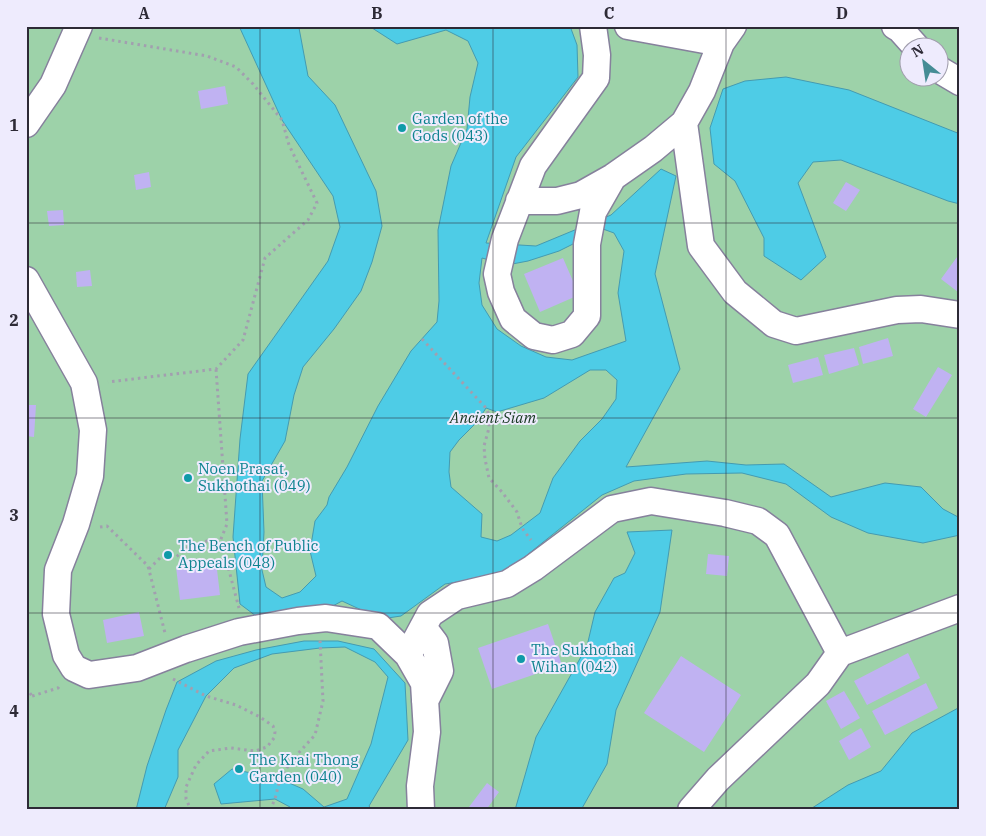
<svg xmlns="http://www.w3.org/2000/svg" width="986" height="836" font-family="'IBM Plex Serif',serif">
<rect width="100%" height="100%" fill="#eeebfd"/>
<path fill="#9dd2a9" fill-rule="evenodd" d="M 26,26 L 960,26 L 960,810 L 26,810 ZM 908,48 L 938,48 L 938,78 L 908,78 Z"/>
<path fill="#4ecce6" stroke="#449bb1" fill-rule="evenodd" d="M 239,26 L 304,26 L 299,28 L 308,76 L 335,105 L 376,191 L 382,226 L 372,262 L 361,291 L 334,329 L 303,367 L 294,395 L 285,441 L 262,481 L 264,532 L 262,570 L 266,587 L 282,598 L 300,592 L 316,576 L 310,551 L 315,521 L 327,505 L 329,497 L 347,467 L 378,406 L 411,351 L 437,322 L 439,301 L 438,230 L 451,166 L 467,129 L 470,97 L 478,63 L 468,41 L 446,30 L 397,44 L 369,26 L 570,26 L 577,45 L 578,77 L 516,157 L 486,243 L 536,246 L 611,215 L 661,169 L 676,176 L 655,274 L 680,369 L 626,467 L 707,461 L 746,465 L 784,464 L 831,497 L 885,483 L 921,487 L 943,509 L 960,518 L 960,535 L 923,543 L 868,533 L 831,517 L 786,484 L 742,473 L 686,474 L 634,481 L 602,495 L 502,575 L 445,584 L 401,616 L 381,619 L 342,601 L 316,615 L 260,619 L 240,604 L 233,537 L 240,439 L 248,374 L 328,261 L 340,227 L 333,196 L 282,120 ZM 603,229 L 614,233 L 624,251 L 618,293 L 626,341 L 572,360 L 546,357 L 521,346 L 497,329 L 482,305 L 479,283 L 482,258 L 507,265 L 528,261 L 559,251 ZM 590,370 L 606,370 L 617,380 L 616,399 L 602,419 L 580,441 L 553,478 L 540,513 L 511,535 L 497,541 L 481,537 L 482,514 L 451,487 L 449,472 L 450,452 L 459,440 L 477,422 L 486,408 L 497,412 L 544,398 Z
M 786,77 L 849,90 L 960,134 L 960,204 L 948,201 L 841,160 L 813,162 L 798,183 L 826,257 L 801,280 L 764,256 L 764,238 L 735,181 L 714,164 L 710,128 L 723,89 L 745,81 Z
M 672,530 L 660,612 L 616,710 L 607,764 L 581,810 L 515,810 L 536,737 L 587,646 L 595,612 L 614,578 L 625,573 L 635,553 L 627,532 Z
M 304,641 L 338,641 L 374,649 L 405,683 L 408,740 L 369,806 L 372,810 L 293,810 L 290,807 L 275,799 L 221,804 L 214,784 L 232,769 L 280,779 L 303,789 L 324,807 L 347,799 L 371,744 L 388,677 L 375,662 L 345,647 L 320,648 L 272,654 L 234,668 L 206,696 L 178,750 L 178,777 L 164,810 L 136,810 L 147,766 L 166,710 L 177,682 L 216,661 L 256,650 Z
M 960,707 L 960,810 L 809,810 L 848,785 L 881,771 L 912,733 Z"/>
<path fill="#c0b2f2" d="M 225,86 L 228,104 L 201,109 L 198,91 Z
M 149,172 L 151,187 L 136,190 L 134,175 Z
M 846,182 L 860,190 L 846,211 L 833,203 Z
M 63,210 L 64,225 L 49,226 L 47,211 Z
M 957,257 L 960,259 L 960,290 L 958,292 L 941,279 Z
M 563,258 L 579,295 L 540,312 L 524,274 Z
M 90,270 L 92,286 L 77,287 L 76,272 Z
M 888,338 L 893,356 L 863,364 L 859,347 Z
M 854,348 L 859,365 L 829,374 L 824,355 Z
M 818,357 L 823,375 L 793,383 L 788,365 Z
M 938,367 L 952,375 L 926,417 L 913,409 Z
M 26,405 L 36,405 L 34,437 L 26,436 Z
M 708,554 L 729,556 L 727,576 L 706,574 Z
M 216,561 L 220,595 L 180,600 L 176,567 Z
M 139,612 L 144,636 L 107,643 L 103,620 Z
M 548,624 L 562,665 L 492,689 L 478,648 Z
M 908,653 L 920,678 L 867,705 L 854,681 Z
M 681,656 L 741,695 L 704,752 L 644,713 Z
M 926,683 L 938,708 L 885,735 L 872,711 Z
M 844,691 L 860,718 L 841,729 L 826,701 Z
M 861,728 L 871,747 L 849,760 L 839,741 Z
M 487,783 L 499,792 L 486,810 L 473,810 L 469,807 Z"/>
<g fill="none" stroke-linecap="round" stroke-linejoin="round">
<defs>
<path id="minor" d="M 593,26 L 597,55 L 596,78 L 533,166 L 505,239 L 497,274 L 501,292 L 513,319 L 534,336 L 553,340 L 572,334 L 587,316 L 587,244 L 593,212 L 613,177
M 628,26 L 721,43
M 895,26 L 900,29 L 917,48
M 938,69 L 960,82
M 684,123 L 701,246 L 735,292 L 774,324 L 796,331 L 897,310 L 921,309 L 960,315
M 26,124 L 53,85 L 79,26
M 519,201 L 557,201 L 581,195 L 613,177 L 653,149 L 684,123 L 702,91 L 721,43 L 733,26
M 26,280 L 84,383 L 93,430 L 90,476 L 76,524 L 58,570 L 56,614 L 66,655 L 74,668 L 89,675 L 137,668 L 186,649 L 239,632 L 298,621 L 326,618 L 378,626 L 408,655 L 424,683 L 427,732 L 420,786 L 421,810
M 423,627 L 435,643 L 440,671 L 425,701
M 408,655 L 430,614 L 457,596 L 507,584 L 533,568 L 612,509 L 651,501 L 725,513 L 758,521 L 777,535 L 840,653
M 691,810 L 718,779 L 818,684 L 840,653 L 960,608"/>
</defs>
<use href="#minor" stroke="#86819c" stroke-width="29"/>
<path stroke="#a29faf" stroke-width="3" stroke-dasharray="2.5 4" stroke-linecap="butt" d="M 99,38 L 207,56 L 236,67 L 253,84 L 282,120 L 289,145 L 317,203 L 308,220 L 265,258 L 243,340 L 216,369 L 108,382
M 422,339 L 486,408 L 489,415 L 489,428 L 484,446 L 485,459 L 489,478 L 502,492 L 517,512 L 522,528 L 531,540
M 100,527 L 107,526 L 148,566 L 165,633
M 219,544 L 227,563 L 239,608
M 149,569 L 160,558 L 176,557 L 187,548 L 207,541 L 219,544 L 227,524 L 216,369
M 173,679 L 206,696 L 236,705 L 260,717 L 273,726 L 275,732 L 274,738 L 267,747 L 255,751 L 231,748 L 209,751 L 196,765 L 186,787 L 186,799 L 191,810
M 26,688 L 32,696
M 26,698 L 58,688 L 61,684
M 270,810 L 275,799 L 280,779 L 292,760 L 315,735 L 323,701 L 320,640"/>
<use href="#minor" stroke="#fff" stroke-width="26"/>
</g>
<path fill="none" stroke="#2d2a36" stroke-width="1" stroke-opacity="0.55" d="M 260,26 L 260,810M 493,26 L 493,810M 726,26 L 726,810M 26,223 L 960,223M 26,418 L 960,418M 26,613 L 960,613"/>
<g fill="#0f9aa8" stroke="#eeebfd" stroke-width="2">
<circle cx="402" cy="128" r="5"/>
<circle cx="188" cy="478" r="5"/>
<circle cx="168" cy="555" r="5"/>
<circle cx="521" cy="659" r="5"/>
<circle cx="239" cy="769" r="5"/>
</g>
<g text-anchor="middle" stroke-width="4" stroke-linejoin="round" paint-order="stroke">
<g font-size="15" fill="#0d838f" stroke="#eeebfd" text-anchor="start">
<text x="412" y="124">Garden of the<tspan x="412" dy="17">Gods (043)</tspan></text>
<text x="198" y="474">Noen Prasat,<tspan x="198" dy="17">Sukhothai (049)</tspan></text>
<text x="178" y="551">The Bench of Public<tspan x="178" dy="17">Appeals (048)</tspan></text>
<text x="531" y="655">The Sukhothai<tspan x="531" dy="17">Wihan (042)</tspan></text>
<text x="249" y="765">The Krai Thong<tspan x="249" dy="17">Garden (040)</tspan></text>
</g>
<g font-size="15" font-style="italic" fill="#13351d" stroke="#eeebfd">
<text x="493" y="423">Ancient Siam</text>
</g>
</g>
<rect width="986" height="836" fill="none" stroke="#eeebfd" stroke-width="55"/>
<g transform="translate(924 62) rotate(330)"><circle r="24" fill="#eeebfd" stroke="#a19ead"/>
<path d="M0-4L9 19L0 12L-9 19Z" fill="#458c95"/>
<text y="-8" font-size="14" font-weight="bold" text-anchor="middle" fill="#2d2a36">N</text>
</g>
<rect x="28" y="28" width="930" height="780" fill="none" stroke="#2d2a36" stroke-width="2"/>
<g font-size="16" text-anchor="middle" font-weight="bold" fill="#2d2a36">
<text x="144" y="19">A</text>
<text x="377" y="19">B</text>
<text x="609" y="19">C</text>
<text x="842" y="19">D</text>
<text x="14" y="131">1</text>
<text x="14" y="326">2</text>
<text x="14" y="521">3</text>
<text x="14" y="717">4</text>
</g>
</svg>
